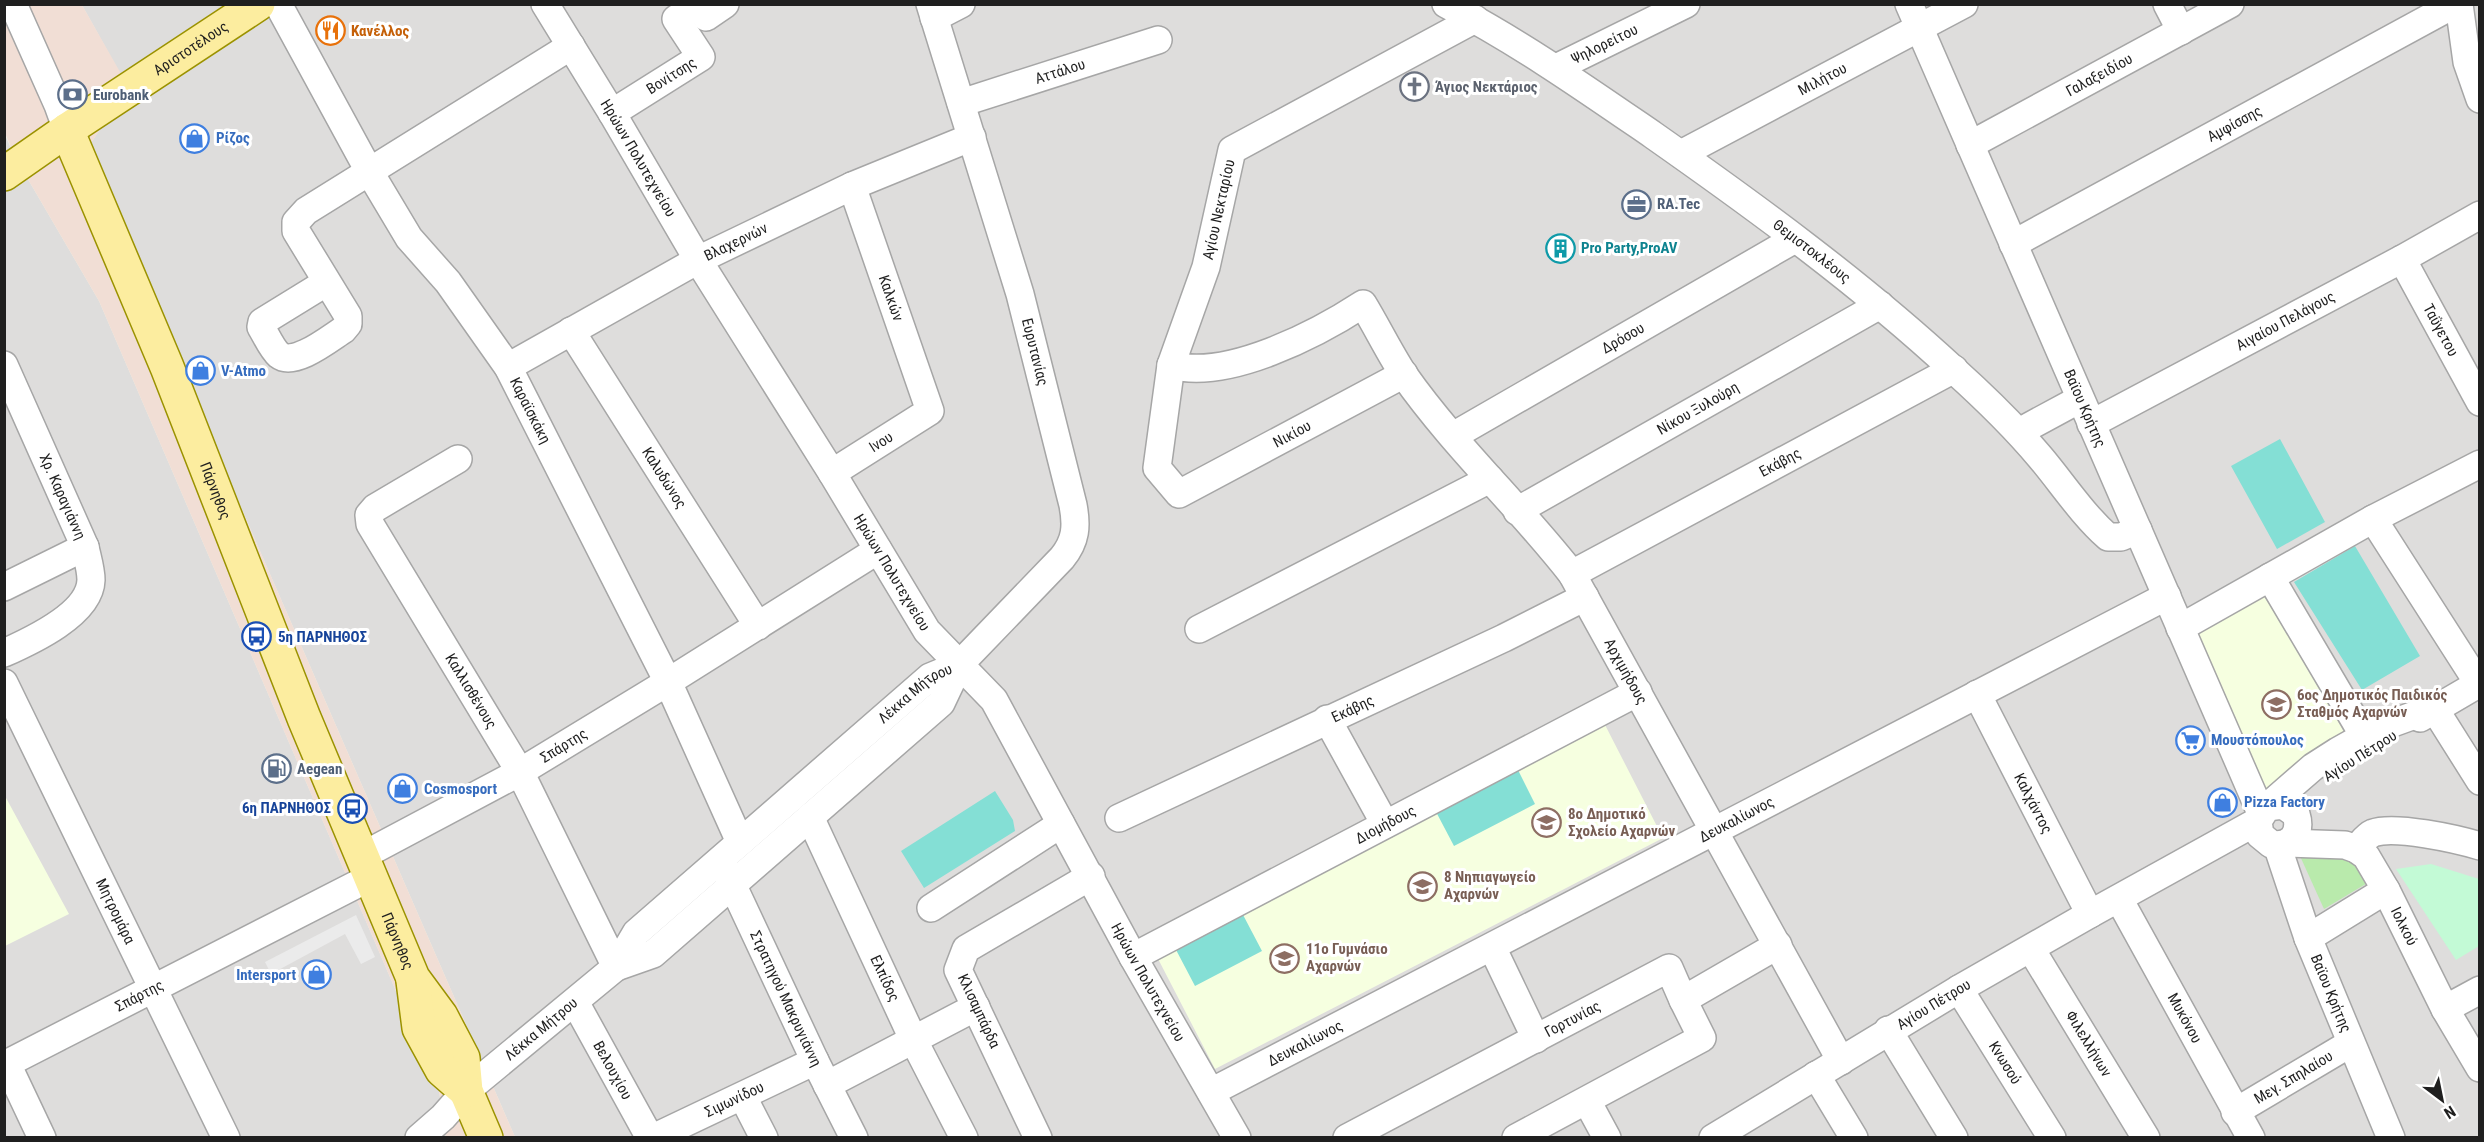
<svg xmlns="http://www.w3.org/2000/svg" width="2484" height="1142" font-family="'Roboto Condensed',sans-serif">
<rect width="100%" height="100%" fill="#f0f0e6"/>
<path fill="#dedddc" d="M 82,5 L 2479,5 L 2479,1137 L 515,1137 L 86,151 L 127,86 Z
M 4,133 L 15,157 L 99,301 L 439,1091 L 446,1137 L 5,1137 Z"/>
<path fill="#f1ded5" d="M 4,5 L 82,5 L 128,86 L 86,151 L 515,1137 L 446,1137 L 439,1091 L 99,301 L 15,157 L 5,133 Z"/>
<path fill="#f6ffe0" d="M 2261,592 L 2288,632 L 2345,734 L 2267,794 L 2189,625 Z
M 1602,719 L 1663,838 L 1215,1069 L 1154,951 Z
M 5,796 L 69,914 L 5,946 L 4,946 Z"/>
<path fill="#b9eaac" d="M 2338,855 L 2356,863 L 2369,882 L 2324,909 L 2300,856 Z"/>
<path fill="#c3fad6" d="M 2431,864 L 2479,879 L 2479,946 L 2456,960 L 2396,869 Z"/>
<path fill="#84dfd5" d="M 2280,439 L 2325,522 L 2277,549 L 2231,466 Z
M 2355,546 L 2420,656 L 2362,690 L 2294,582 Z
M 1516,766 L 1535,804 L 1454,846 L 1434,808 Z
M 995,791 L 1013,820 L 1015,831 L 924,888 L 901,851 Z
M 1241,911 L 1262,951 L 1195,986 L 1174,946 Z"/>
<path fill="#ebebeb" d="M 356,915 L 375,957 L 361,964 L 345,934 L 271,974 L 265,962 Z"/>
<g fill="none" stroke-linecap="round" stroke-linejoin="round">
<defs>
<g id="minor">
<path d="M 13,4 L 58,105 L 67,130"/>
<path id="s1" d="M 278,4 L 369,171 L 409,238 L 448,282 L 508,367 L 668,682 L 740,842"/>
<path id="s2" d="M 545,4 L 612,113 L 698,260 L 832,473 L 927,631 L 994,700 L 1133,957 L 1237,1138"/>
<path d="M 698,4 L 706,17 L 725,4"/>
<path id="s3" d="M 1446,4 C 1519,42 1586,89 1653,135 C 1757,208 1861,284 1954,370 C 1984,397 2014,426 2040,457 C 2062,483 2082,514 2108,537 L 2121,537 L 2138,530"/>
<path id="s4" d="M 1909,4 L 2261,813"/>
<path d="M 2167,4 L 2181,31"/>
<path d="M 2459,4 L 2467,62 L 2480,99"/>
<path d="M 934,18 L 961,4"/>
<path id="s5" d="M 1556,68 L 1686,4"/>
<path id="s6" d="M 961,103 L 1158,40"/>
<path id="s7" d="M 612,113 L 701,57 L 676,19 L 698,4"/>
<path id="s8" d="M 1970,145 L 2230,4"/>
<path id="s9" d="M 1681,154 L 1964,4"/>
<path id="s10" d="M 2013,244 L 2455,4"/>
<path id="s11" d="M 2402,259 L 2480,402"/>
<path d="M 327,282 L 262,322 L 261,327 C 266,335 272,349 279,355 C 294,367 329,339 343,330 L 348,324 L 348,316 L 296,231 L 296,222 L 306,211 L 571,46"/>
<path id="s12" d="M 571,331 L 758,626"/>
<path id="s13" d="M 4,365 L 85,547 L 4,587"/>
<path id="s14" d="M 1171,365 C 1227,381 1317,334 1363,304 C 1377,327 1389,352 1404,375 C 1454,446 1519,506 1572,574 L 1841,1061"/>
<path id="s15" d="M 508,367 L 698,260 L 852,186 L 972,137"/>
<path id="s16" d="M 1404,374 L 1179,494 L 1157,468 L 1171,365 L 1206,267 L 1232,150 L 1475,19"/>
<path id="s17" d="M 2091,424 L 2402,259 L 2480,215"/>
<path d="M 2019,432 L 2080,399"/>
<path id="s18" d="M 1453,436 L 1795,239"/>
<path id="s19" d="M 458,459 L 375,508 L 369,515 L 370,524 L 520,772 L 616,967"/>
<path id="s20" d="M 832,473 L 930,411 L 852,186"/>
<path id="s21" d="M 1517,511 L 1880,305"/>
<path d="M 2373,519 L 2480,686"/>
<path id="s22" d="M 1572,574 L 1954,369"/>
<path d="M 2270,577 L 2364,736"/>
<path d="M 2180,628 L 2373,519 L 2480,464"/>
<path d="M 1199,629 L 1490,479"/>
<path d="M 4,653 C 31,641 90,614 91,580 C 91,569 87,557 85,547"/>
<path id="s23" d="M 4,683 L 226,1138"/>
<path id="s24" d="M 1977,694 L 2090,914"/>
<path d="M 2434,708 L 2480,781"/>
<path d="M 2420,718 L 2480,683"/>
<path d="M 1327,719 L 1385,824"/>
<path d="M 2267,807 L 2283,805 L 2296,814 C 2302,833 2291,848 2271,844 L 2260,835 L 2258,821 L 2267,807 L 2313,767 L 2338,751 L 2379,728 L 2434,708"/>
<path id="s25" d="M 810,817 L 914,1041 L 964,1138"/>
<path id="s26" d="M 1119,818 L 1504,638 L 1585,597"/>
<path id="s27" d="M 2287,843 L 2345,845 L 2356,849 L 2366,856 L 2386,890 L 2445,1009 L 2480,1068"/>
<path id="s28" d="M 2277,845 L 2308,938 L 2391,1138"/>
<path d="M 2356,849 C 2361,844 2366,836 2373,833 C 2394,825 2457,839 2480,846"/>
<path id="s29" d="M 362,856 L 520,772 L 668,682 L 878,550"/>
<path id="s30" d="M 726,871 L 815,1061 L 854,1138"/>
<path id="s31" d="M 2119,899 L 2251,1138"/>
<path d="M 931,908 L 1061,824"/>
<path d="M 2308,938 L 2386,890"/>
<path d="M 1492,947 L 1536,1039"/>
<path id="s32" d="M 2031,949 L 2146,1138"/>
<path id="s33" d="M 1133,957 L 1638,692"/>
<path d="M 616,967 L 653,954 L 941,703 L 959,665 L 1062,558 C 1076,541 1077,526 1073,505 L 1020,294 L 930,4"/>
<path id="s34" d="M 1959,989 L 2052,1138"/>
<path id="s35" d="M 575,1002 L 650,1138"/>
<path d="M 2445,1009 L 2480,990"/>
<path d="M 1888,1030 L 1954,1138"/>
<path d="M 7,1064 L 42,1138"/>
<path id="s36" d="M 4,1065 L 371,877"/>
<path d="M 1816,1075 L 1854,1138"/>
<path d="M 827,1085 L 976,1007"/>
<path id="s37" d="M 1211,1092 L 2167,596"/>
<path d="M 743,1097 L 764,1138"/>
<path d="M 1587,1101 L 1607,1138"/>
<path id="s38" d="M 2235,1112 L 2351,1043"/>
<path id="s39" d="M 419,1138 L 443,1117 L 466,1091 L 616,967 L 636,933 L 930,677 L 959,665"/>
<path id="s40" d="M 653,1138 L 815,1061"/>
<path d="M 1038,1138 L 958,970 L 966,949 L 1091,876"/>
<path id="s41" d="M 1347,1138 L 1669,968 L 1683,1000 L 1778,945"/>
<path d="M 1516,1138 L 1702,1038 L 1683,1000"/>
<path id="s42" d="M 1713,1138 L 1959,989 L 2090,914 L 2258,821"/>
</g>
<g id="major">
<path id="s43" d="M 67,130 L 167,367 L 304,718 L 413,978 L 441,1016 L 463,1058 L 466,1091 L 486,1138"/>
<path id="s44" d="M 4,174 L 67,130 L 258,4"/>
<path d="M 413,981 L 419,1028 L 442,1070 L 466,1091"/>
</g>
</defs>
<use href="#minor" stroke="#a6a6a6" stroke-width="30"/>
<use href="#major" stroke="#9b9200" stroke-width="36"/>
<use href="#minor" stroke="#fff" stroke-width="27"/>
<use href="#major" stroke="#fced9f" stroke-width="33"/>
</g>
<defs>
<symbol id="restaurant-ring" viewBox="-11 -11 22 22"><circle r="9.5" fill="#fff" stroke="#e8710a" stroke-width="1.5"/><path d="M-5-6h1v4h1v-4h1v4h1v-4h1v5L-1.5 .5V6h-2V.5L-5-1ZM5-6V6H3V1.5H1.5Q1.5-4 5-6Z" fill="#e8710a"/></symbol>
<symbol id="church-ring" viewBox="-11 -11 22 22"><circle r="9.5" fill="#fff" stroke="#6b7280" stroke-width="1.5"/><path d="M-1.2-6h2.4v3.5h3.3v2.4h-3.3V6h-2.4V-.1h-3.3v-2.4h3.3Z" fill="#6b7280"/></symbol>
<symbol id="bank-ring" viewBox="-11 -11 22 22"><circle r="9.5" fill="#fff" stroke="#5c6f8a" stroke-width="1.5"/><path d="M-6-4H6V4H-6ZM0-2.3a2.3 2.3 0 1 0 0 4.6a2.3 2.3 0 1 0 0-4.6Z" fill="#5c6f8a"/></symbol>
<symbol id="shop-ring" viewBox="-11 -11 22 22"><circle r="9.5" fill="#fff" stroke="#3f7fe0" stroke-width="1.5"/><path d="M-5-2.5h2.3a2.7 3.5 0 0 1 5.4 0H5L5.5 6h-11ZM-1.5-2.5h3a1.5 2.3 0 0 0-3 0Z" fill="#3f7fe0"/></symbol>
<symbol id="office-ring" viewBox="-11 -11 22 22"><circle r="9.5" fill="#fff" stroke="#5c6f8a" stroke-width="1.5"/><path d="M-6-3h4V-5.5h4V-3h4V5H-6ZM-1-4.5V-3h2v-1.5ZM-6 0V1H6V0Z" fill="#5c6f8a"/></symbol>
<symbol id="building-ring" viewBox="-11 -11 22 22"><circle r="9.5" fill="#fff" stroke="#0f9aa8" stroke-width="1.5"/><path d="M-4-6H4V6H1V3H-1V6H-4ZM-2.5-4.3h1.7v1.8h-1.7ZM.8-4.3h1.7v1.8H.8ZM-2.5-1h1.7V.8h-1.7ZM.8-1h1.7V.8H.8Z" fill="#0f9aa8"/></symbol>
<symbol id="bus-ring" viewBox="-11 -11 22 22"><circle r="9.5" fill="#fff" stroke="#1a4fb4" stroke-width="1.5"/><path d="M-5-6H5V4H4V6H2V4H-2V6H-4V4H-5ZM-3.5-4V0h7V-4ZM-3.5 1.2v1.5H-2V1.2ZM2 1.2v1.5H3.5V1.2Z" fill="#1a4fb4"/></symbol>
<symbol id="school-ring" viewBox="-11 -11 22 22"><circle r="9.5" fill="#fff" stroke="#8d6e63" stroke-width="1.5"/><path d="M0-5L7-2L0 1L-7-2ZM-4 1L0 2.5L4 1V4Q0 6-4 4Z" fill="#8d6e63"/></symbol>
<symbol id="supermarket-ring" viewBox="-11 -11 22 22"><circle r="9.5" fill="#fff" stroke="#3f7fe0" stroke-width="1.5"/><path d="M-6-5.5h2.5l.6 2H6L4.5 2H-2.5L-4.4-4H-6ZM-1.5 3.2a1.3 1.3 0 1 0 .1 0ZM3 3.2a1.3 1.3 0 1 0 .1 0Z" fill="#3f7fe0"/></symbol>
<symbol id="fuel-ring" viewBox="-11 -11 22 22"><circle r="9.5" fill="#fff" stroke="#5c6f8a" stroke-width="1.5"/><path d="M-5.5-6h7V0h2V4h1.3V-2.5L3-4.5l.8-.8L6-3V5H2.5V1h-1V6h-7ZM-4.2-4.7v3.2H.2V-4.7Z" fill="#5c6f8a"/></symbol>
</defs>
<g fill-rule="evenodd">
<use href="#restaurant-ring" x="314" y="14" width="33" height="33"/>
<use href="#church-ring" x="1398" y="70" width="33" height="33"/>
<use href="#bank-ring" x="56" y="78" width="33" height="33"/>
<use href="#shop-ring" x="178" y="122" width="33" height="33"/>
<use href="#office-ring" x="1620" y="188" width="33" height="33"/>
<use href="#building-ring" x="1544" y="232" width="33" height="33"/>
<use href="#shop-ring" x="184" y="354" width="33" height="33"/>
<use href="#bus-ring" x="240" y="620" width="33" height="33"/>
<use href="#school-ring" x="2260" y="688" width="33" height="33"/>
<use href="#supermarket-ring" x="2174" y="724" width="33" height="33"/>
<use href="#fuel-ring" x="260" y="752" width="33" height="33"/>
<use href="#shop-ring" x="386" y="772" width="33" height="33"/>
<use href="#shop-ring" x="2206" y="786" width="33" height="33"/>
<use href="#bus-ring" x="336" y="792" width="33" height="33"/>
<use href="#school-ring" x="1530" y="806" width="33" height="33"/>
<use href="#school-ring" x="1406" y="870" width="33" height="33"/>
<use href="#school-ring" x="1268" y="942" width="33" height="33"/>
<use href="#shop-ring" x="300" y="958" width="33" height="33"/>
</g>
<g text-anchor="middle" stroke-width="6" stroke-linejoin="round" paint-order="stroke">
<g font-size="15" font-weight="bold" fill="#c56008" stroke="#fff" text-anchor="start">
<text x="351" y="36">Κανέλλος</text>
</g>
<g font-size="15" fill="#1f1f1f" stroke="#fff">
<text dy="5" stroke="none"><textPath href="#s5" startOffset="54">Ψηλορείτου</textPath></text>
<text dy="5" stroke="none"><textPath href="#s44" startOffset="225">Αριστοτέλους</textPath></text>
<text dy="5" stroke="none"><textPath href="#s6" startOffset="104">Αττάλου</textPath></text>
<text dy="5" stroke="none"><textPath href="#s8" startOffset="147">Γαλαξειδίου</textPath></text>
<text dy="5" stroke="none"><textPath href="#s7" startOffset="70">Βονίτσης</textPath></text>
<text dy="5" stroke="none"><textPath href="#s9" startOffset="160">Μιλήτου</textPath></text>
<text dy="5" stroke="none"><textPath href="#s10" startOffset="252">Αμφίσσης</textPath></text>
<text dy="5" stroke="none"><textPath href="#s2" startOffset="180">Ηρώων Πολυτεχνείου</textPath></text>
<text dy="5" stroke="none"><textPath href="#s16" startOffset="556">Αγίου Νεκταρίου</textPath></text>
<text dy="5" stroke="none"><textPath href="#s15" startOffset="260">Βλαχερνών</textPath></text>
<text dy="5" stroke="none"><textPath href="#s3" startOffset="442">Θεμιστοκλέους</textPath></text>
<text transform="translate(891 298) rotate(71)" y="5">Καλκών</text>
<text dy="5" stroke="none"><textPath href="#s17" startOffset="220">Αιγαίου Πελάγους</textPath></text>
<text dy="5" stroke="none"><textPath href="#s11" startOffset="81">Ταΰγετου</textPath></text>
<text dy="5" stroke="none"><textPath href="#s18" startOffset="196">Δρόσου</textPath></text>
<text transform="translate(1035 352) rotate(76)" y="5">Ευρυτανίας</text>
<text dy="5" stroke="none"><textPath href="#s21" startOffset="208">Νίκου Ξυλούρη</textPath></text>
<text dy="5" stroke="none"><textPath href="#s4" startOffset="441">Βαϊου Κρήτης</textPath></text>
<text dy="5" stroke="none"><textPath href="#s1" startOffset="480">Καραϊσκάκη</textPath></text>
<text transform="translate(1292 434) rotate(-28)" y="5">Νικίου</text>
<text dy="5" stroke="none"><textPath href="#s20" startOffset="58">Ινου</textPath></text>
<text dy="5" stroke="none"><textPath href="#s22" startOffset="236">Εκάβης</textPath></text>
<text dy="5" stroke="none"><textPath href="#s12" startOffset="174">Καλυδώνος</textPath></text>
<text dy="5" stroke="none"><textPath href="#s43" startOffset="390">Πάρνηθος</textPath></text>
<text dy="5" stroke="none"><textPath href="#s13" startOffset="144">Χρ. Καραγιάννη</textPath></text>
<text dy="5" stroke="none"><textPath href="#s2" startOffset="666">Ηρώων Πολυτεχνείου</textPath></text>
<text dy="5" stroke="none"><textPath href="#s14" startOffset="660">Αρχιμήδους</textPath></text>
<text dy="5" stroke="none"><textPath href="#s19" startOffset="310">Καλλισθένους</textPath></text>
<text dy="5" stroke="none"><textPath href="#s39" startOffset="669">Λέκκα Μήτρου</textPath></text>
<text dy="5" stroke="none"><textPath href="#s26" startOffset="258">Εκάβης</textPath></text>
<text dy="5" stroke="none"><textPath href="#s29" startOffset="230">Σπάρτης</textPath></text>
<text transform="translate(2360 756) rotate(-32)" y="5">Αγίου Πέτρου</text>
<text dy="5" stroke="none"><textPath href="#s24" startOffset="123">Καλχάντος</textPath></text>
<text dy="5" stroke="none"><textPath href="#s37" startOffset="592">Δευκαλίωνος</textPath></text>
<text dy="5" stroke="none"><textPath href="#s33" startOffset="285">Διομήδους</textPath></text>
<text dy="5" stroke="none"><textPath href="#s23" startOffset="254">Μητρομάρα</textPath></text>
<text dy="5" stroke="none"><textPath href="#s27" startOffset="162">Ιολκού</textPath></text>
<text dy="5" stroke="none"><textPath href="#s43" startOffset="876">Πάρνηθος</textPath></text>
<text dy="5" stroke="none"><textPath href="#s25" startOffset="178">Ελπίδος</textPath></text>
<text dy="5" stroke="none"><textPath href="#s2" startOffset="1152">Ηρώων Πολυτεχνείου</textPath></text>
<text dy="5" stroke="none"><textPath href="#s28" startOffset="158">Βαϊου Κρήτης</textPath></text>
<text dy="5" stroke="none"><textPath href="#s36" startOffset="152">Σπάρτης</textPath></text>
<text dy="5" stroke="none"><textPath href="#s30" startOffset="141">Στρατηγού Μακρυγιάννη</textPath></text>
<text dy="5" stroke="none"><textPath href="#s42" startOffset="258">Αγίου Πέτρου</textPath></text>
<text transform="translate(979 1011) rotate(65)" y="5">Κλισαμπάρδα</text>
<text dy="5" stroke="none"><textPath href="#s31" startOffset="136">Μυκόνου</textPath></text>
<text dy="5" stroke="none"><textPath href="#s41" startOffset="255">Γορτυνίας</textPath></text>
<text dy="5" stroke="none"><textPath href="#s39" startOffset="164">Λέκκα Μήτρου</textPath></text>
<text dy="5" stroke="none"><textPath href="#s37" startOffset="106">Δευκαλίωνος</textPath></text>
<text dy="5" stroke="none"><textPath href="#s32" startOffset="111">Φιλελλήνων</textPath></text>
<text dy="5" stroke="none"><textPath href="#s34" startOffset="87">Κνωσού</textPath></text>
<text dy="5" stroke="none"><textPath href="#s35" startOffset="78">Βελουχίου</textPath></text>
<text dy="5" stroke="none"><textPath href="#s38" startOffset="68">Μεγ. Σπηλαίου</textPath></text>
<text dy="5" stroke="none"><textPath href="#s40" startOffset="90">Σιμωνίδου</textPath></text>
</g>
<g font-size="15" font-weight="bold" fill="#5b616d" stroke="#fff" text-anchor="start">
<text x="1435" y="92">Άγιος Νεκτάριος</text>
</g>
<g font-size="15" font-weight="bold" fill="#4e5e75" stroke="#fff" text-anchor="start">
<text x="93" y="100">Eurobank</text>
<text x="1657" y="209">RA.Tec</text>
<text x="297" y="774">Aegean</text>
</g>
<g font-size="15" font-weight="bold" fill="#366cbe" stroke="#fff" text-anchor="start">
<text x="216" y="143">Ρίζος</text>
<text x="221" y="376">V-Atmo</text>
<text x="2211" y="745">Μουστόπουλος</text>
<text x="424" y="794">Cosmosport</text>
<text x="2244" y="807">Pizza Factory</text>
<text x="296" y="980" text-anchor="end">Intersport</text>
</g>
<g font-size="15" font-weight="bold" fill="#0d838f" stroke="#fff" text-anchor="start">
<text x="1581" y="253">Pro Party,ProAV</text>
</g>
<g font-size="15" font-weight="bold" fill="#164399" stroke="#fff" text-anchor="start">
<text x="278" y="642">5η ΠΑΡΝΗΘΟΣ</text>
<text x="331" y="813" text-anchor="end">6η ΠΑΡΝΗΘΟΣ</text>
</g>
<g font-size="15" font-weight="bold" fill="#785e54" stroke="#fff" text-anchor="start">
<text x="2297" y="700">6ος Δημοτικός Παιδικός<tspan x="2297" dy="17">Σταθμός Αχαρνών</tspan></text>
<text x="1568" y="819">8ο Δημοτικό<tspan x="1568" dy="17">Σχολείο Αχαρνών</tspan></text>
<text x="1444" y="882">8 Νηπιαγωγείο<tspan x="1444" dy="17">Αχαρνών</tspan></text>
<text x="1306" y="954">11ο Γυμνάσιο<tspan x="1306" dy="17">Αχαρνών</tspan></text>
</g>
</g>
<rect width="2484" height="1142" fill="none" stroke="#1f1f1f" stroke-width="12"/>
<g transform="translate(2442 1100) rotate(148)" stroke="#ffffff" stroke-width="4.5" paint-order="stroke">
<path d="M0-4.5L10 22L0 15L-10 22Z" fill="#1f1f1f"/>
<text y="-9" font-size="16" font-weight="bold" text-anchor="middle" fill="#1f1f1f">N</text>
</g>
</svg>
